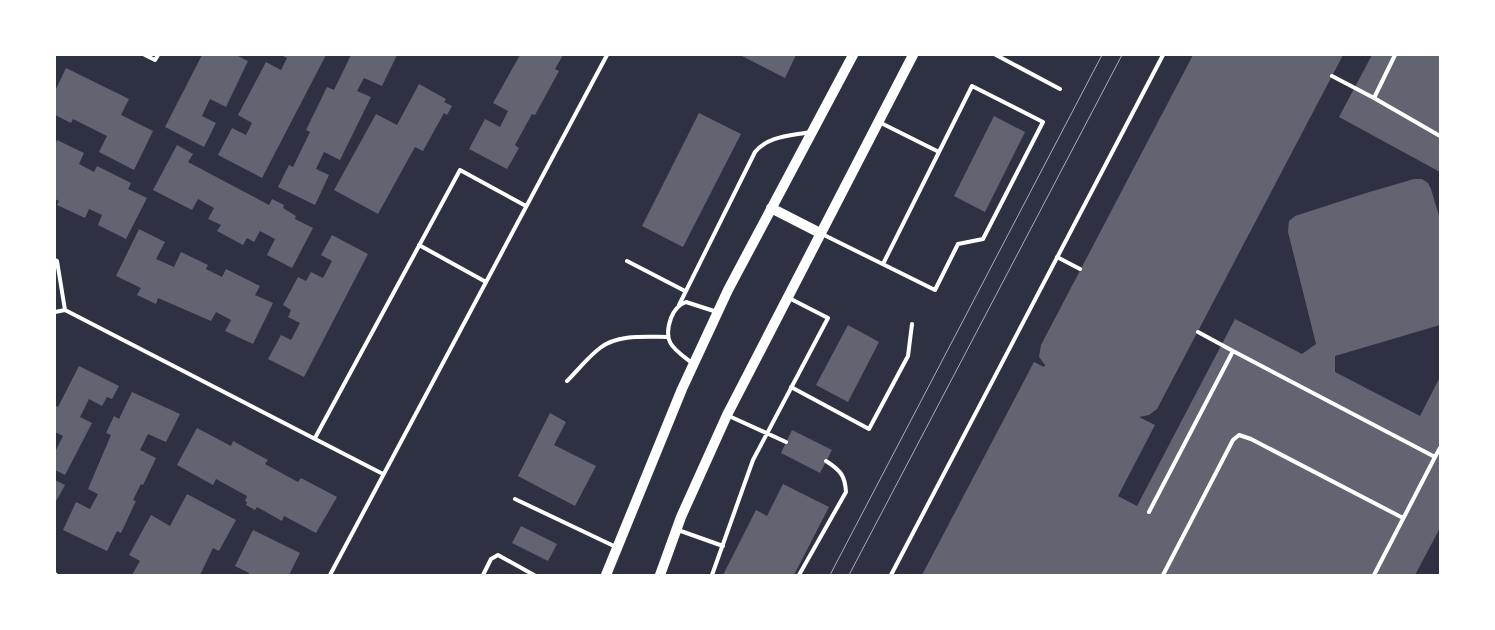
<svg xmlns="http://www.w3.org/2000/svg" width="1495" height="630" font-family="Ubuntu,sans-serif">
<rect width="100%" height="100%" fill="#2d3142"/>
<path fill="#626471" d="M 202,55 L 236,55 L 248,61 L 226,107 L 210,99 L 202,116 L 216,123 L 204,147 L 165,127 Z
M 281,55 L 326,55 L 262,178 L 218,155 L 232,128 L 246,135 L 252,123 L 238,115 L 266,62 L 281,70 L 287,58 Z
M 351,55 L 397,55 L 382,86 L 364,78 L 357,91 L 371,97 L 340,160 L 324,152 L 316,169 L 329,175 L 315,205 L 278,187 L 289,165 L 293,167 L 310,132 L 306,130 L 327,87 L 334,90 Z
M 520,55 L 563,55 L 555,69 L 559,71 L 535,115 L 532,114 L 515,145 L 519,148 L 507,169 L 469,149 L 485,119 L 500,127 L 508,111 L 493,103 Z
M 740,55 L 796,55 L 785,78 Z
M 1193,55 L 1343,55 L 1157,409 L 1149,415 L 1139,417 L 1155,425 L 1118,496 L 1137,506 L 1235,319 L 1302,354 L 1316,344 L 1288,232 L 1289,221 L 1295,216 L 1366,193 L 1414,179 L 1422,179 L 1428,183 L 1431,189 L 1440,219 L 1440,325 L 1335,356 L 1335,372 L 1420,416 L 1440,377 L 1440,528 L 1415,575 L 922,575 L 1034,362 L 1044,367 L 1045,365 L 1039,357 L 1041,345 Z
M 1372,55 L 1440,55 L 1440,172 L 1339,117 Z
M 66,68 L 129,99 L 121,115 L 153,131 L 134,170 L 99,152 L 107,136 L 73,119 L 71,123 L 55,115 L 55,91 Z
M 419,84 L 446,99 L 444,102 L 452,106 L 447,115 L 444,113 L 423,151 L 415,147 L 378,214 L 334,190 L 376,114 L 397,125 Z
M 699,113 L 741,134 L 683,247 L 642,226 Z
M 994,116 L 1025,132 L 985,212 L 954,196 Z
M 57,140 L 84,153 L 79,164 L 94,172 L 97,166 L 131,183 L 128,189 L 147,198 L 126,239 L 98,225 L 102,215 L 89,209 L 85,218 L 57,205 L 59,201 L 55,199 L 55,145 Z
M 177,145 L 193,154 L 188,162 L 269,205 L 272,199 L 284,205 L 283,208 L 296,216 L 295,219 L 313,228 L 292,268 L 267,255 L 275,239 L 260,231 L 254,242 L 247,238 L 243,245 L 217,231 L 221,225 L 208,219 L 214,208 L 198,199 L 192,210 L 153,190 Z
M 139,229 L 165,242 L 156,259 L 174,267 L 181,252 L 208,265 L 206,269 L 222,277 L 226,269 L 260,286 L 255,295 L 273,303 L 253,344 L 225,331 L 231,320 L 216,312 L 211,321 L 158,298 L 156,304 L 137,295 L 141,288 L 116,276 Z
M 332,235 L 368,254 L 304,377 L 268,359 L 281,335 L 291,340 L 300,323 L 288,317 L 291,310 L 283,305 L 298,277 L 306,281 L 311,272 L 323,278 L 332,261 L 321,255 Z
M 848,325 L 879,342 L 848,402 L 816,385 Z
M 79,366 L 119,386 L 112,399 L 107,397 L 102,406 L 89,399 L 80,417 L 92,423 L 65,475 L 55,470 L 55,452 L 63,436 L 55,432 L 55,405 L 58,407 Z
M 132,392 L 180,414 L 166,442 L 148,434 L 140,450 L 156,458 L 143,485 L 141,484 L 133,500 L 136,501 L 121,533 L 117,531 L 107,551 L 63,530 L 76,502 L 90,509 L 98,494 L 88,489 L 111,435 L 106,433 L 114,416 L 119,419 Z
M 550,413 L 566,422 L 554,445 L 596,466 L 575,506 L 518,476 Z
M 197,428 L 231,446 L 233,441 L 268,460 L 265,464 L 298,482 L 301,478 L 337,497 L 316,533 L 284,516 L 282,521 L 257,507 L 255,510 L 246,505 L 247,502 L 245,501 L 247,496 L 216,479 L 213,485 L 177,465 Z
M 792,430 L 832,450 L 820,473 L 781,453 Z
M 55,480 L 65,485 L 55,503 Z
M 783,484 L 829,507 L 794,575 L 723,575 L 756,510 L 767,516 Z
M 187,494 L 236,520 L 219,551 L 213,548 L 200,575 L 132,575 L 140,561 L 129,555 L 151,515 L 170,526 Z
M 521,526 L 557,544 L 548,561 L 512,543 Z
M 253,530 L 300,553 L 289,575 L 248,575 L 249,573 L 235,566 Z"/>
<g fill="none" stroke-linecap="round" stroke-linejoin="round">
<path stroke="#fff" stroke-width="4" d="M 145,55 L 155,60 L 158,55
M 996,55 L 1060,89
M 1395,55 L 1374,98 L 1440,136
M 1332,76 L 1374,98
M 879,122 L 939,152
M 822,234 L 935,290 L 958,244 L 983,239 L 1043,122 L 972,86 L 883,264
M 419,245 L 486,282
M 1057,257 L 1080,269
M 55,260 L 57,261 L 65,310
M 627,261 L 685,291
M 679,305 L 755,152 C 768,136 790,136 810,132
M 55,312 L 65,310 L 383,474
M 1198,332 L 1233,351
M 692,363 C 674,349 662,343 671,318 C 674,310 678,305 686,302 L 717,312
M 567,381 C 578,370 588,357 600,348 C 618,334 646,337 668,337
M 791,387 L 869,429 L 908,356 L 912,324
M 729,416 L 786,442
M 315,438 L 460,170 L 526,206
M 515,499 L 616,547
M 1149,512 L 1233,351 L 1435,457 L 1440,448
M 678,530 L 723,546
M 55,574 L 56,575
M 330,575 L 607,55
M 483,575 L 491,559 L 498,555 L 534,575
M 712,575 L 753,460 L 828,318 L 789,298
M 799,575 L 846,492 C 845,475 840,470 826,461
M 891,575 L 1163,55
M 1163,575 L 1233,440 L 1239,435 L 1251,439 L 1403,518
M 1374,575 L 1435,457"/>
<path stroke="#fff" stroke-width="10" d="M 771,208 L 820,233
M 606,575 L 682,389 L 728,290 L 853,55
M 660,575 L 681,517 L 727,415 L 913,55"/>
<path stroke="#abadb3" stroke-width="1" d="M 830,575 L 1102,55
M 849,575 L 1122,55"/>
</g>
<rect width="1495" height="630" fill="none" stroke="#ffffff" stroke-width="112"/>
</svg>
